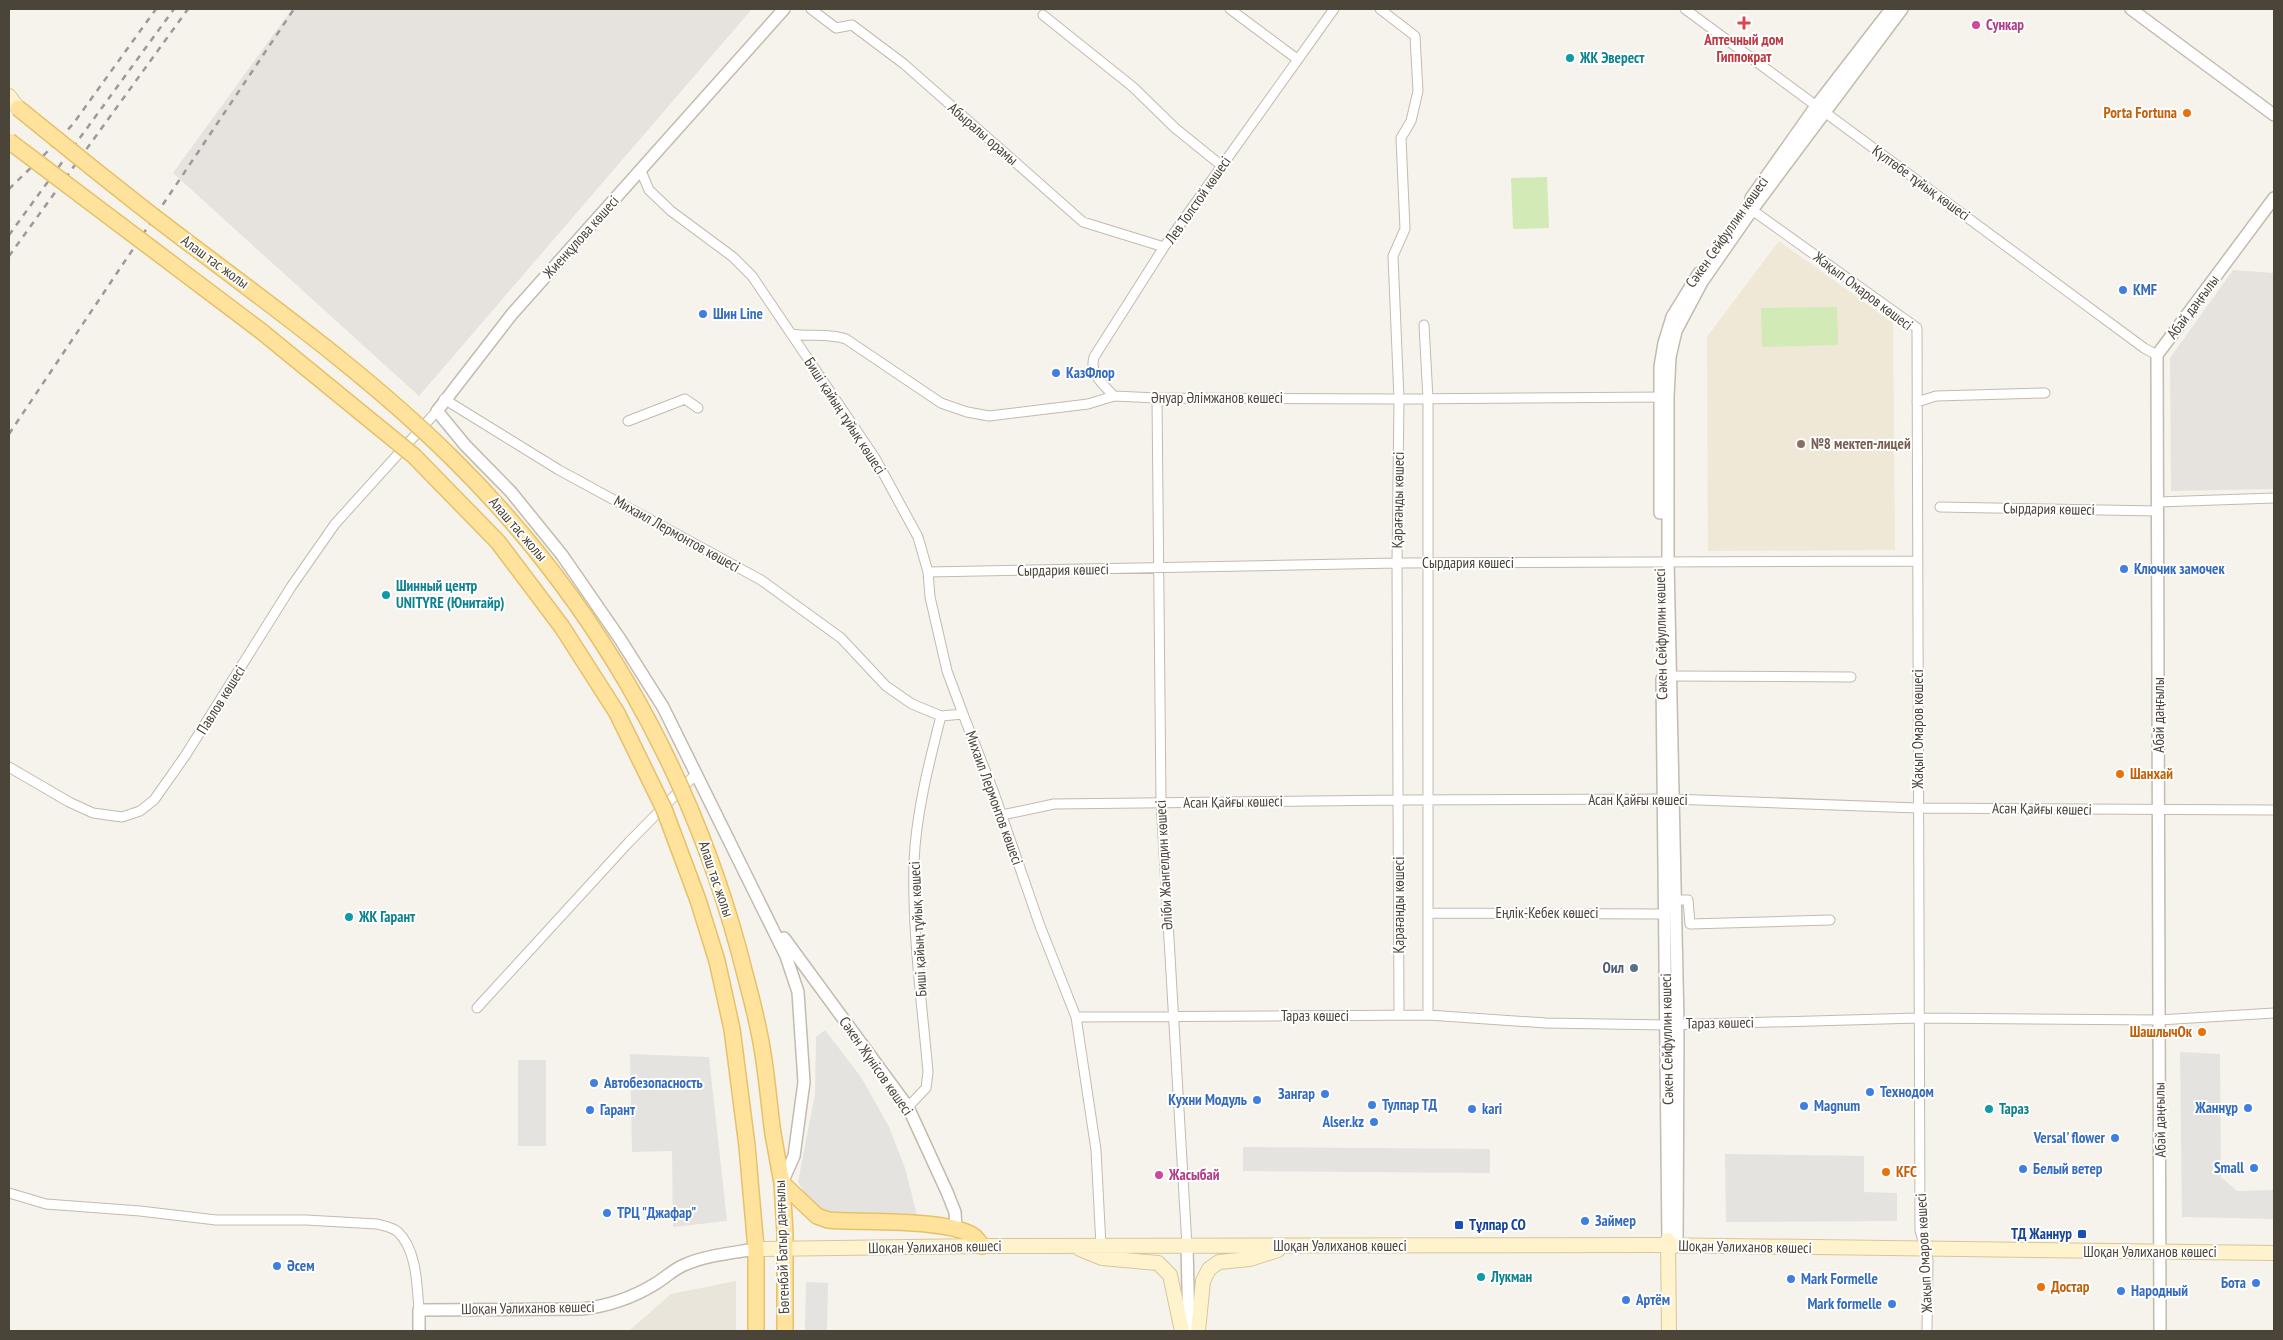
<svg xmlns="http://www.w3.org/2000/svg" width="2283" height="1340" font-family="'PT Sans Narrow',sans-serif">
<rect width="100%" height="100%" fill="#f6f3ec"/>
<path fill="#eae5da" d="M 736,1281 L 736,1331 L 629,1331 L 671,1294 Z"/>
<path fill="#e6e2dd" d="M 292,9 L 752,9 L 419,396 L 173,173 Z
M 2233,270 L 2274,273 L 2274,489 L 2171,491 L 2170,358 Z"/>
<path fill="#efe8d6" d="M 1779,241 L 1893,323 L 1895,550 L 1708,551 L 1707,337 Z"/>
<path fill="#d2eab5" d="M 1547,177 L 1549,228 L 1513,229 L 1511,178 Z
M 1837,307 L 1838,345 L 1762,347 L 1761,308 Z"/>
<path fill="#e5e3e0" d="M 825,1030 L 861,1077 L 889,1127 L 905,1168 L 918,1219 L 822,1211 L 806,1196 L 798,1182 L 815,1094 L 816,1037 Z
M 2180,1052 L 2220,1054 L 2221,1177 L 2237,1191 L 2274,1190 L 2274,1219 L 2182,1217 Z
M 630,1054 L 709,1057 L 727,1221 L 673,1227 L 672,1151 L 632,1152 Z
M 518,1060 L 546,1060 L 546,1146 L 518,1146 Z
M 1243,1147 L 1490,1149 L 1490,1173 L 1243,1171 Z
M 1725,1154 L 1864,1156 L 1864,1192 L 1897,1193 L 1897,1221 L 1726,1222 Z
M 806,1282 L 828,1283 L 827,1331 L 805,1331 Z"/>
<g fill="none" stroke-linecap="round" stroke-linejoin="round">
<defs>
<path id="minor" d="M 811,9 L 836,28 L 852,25 L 904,64 L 1083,222 L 1164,247
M 1230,9 L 1297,59
M 1380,9 L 1415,36 L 1418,91 L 1411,121 L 1401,138 L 1405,229 L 1393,256 L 1399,399 L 1397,563 L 1399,1015
M 1685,9 L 2144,348 L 2157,355
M 1043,15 L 1133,87 L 1175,128 L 1222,166
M 641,171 L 649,190 L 671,211 L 733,257 L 752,276 L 875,458 L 918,537 L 928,572 L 930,597 L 947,671 L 963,714
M 1752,210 L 1917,328 L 1920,1230 L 1928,1260 L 1927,1331
M 1424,325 L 1428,399 L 1428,1015
M 791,334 C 810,337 829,333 846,339 L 941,403 L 967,412 L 989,416 L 1088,404 L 1114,396 L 1157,398 L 1399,399 L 1666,397
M 1114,396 C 1103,384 1089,374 1094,357 L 1164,247 L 1334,9
M 1157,398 L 1161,802 L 1187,1246
M 444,399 L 559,470 L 761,580 L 841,638 L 886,686 L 912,704 L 941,716 L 963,714 L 994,793 L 1040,926 L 1076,1017 L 1096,1150 L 1101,1246
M 1917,402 L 1936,396 L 2045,393
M 628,421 L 685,399 L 698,408
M 2158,502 L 2274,498
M 1940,507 L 2158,511
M 928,572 L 1397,563 L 1918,561
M 1669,676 L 1851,677
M 9,767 L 69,802 L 93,813 L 122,817 L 140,811 L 154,800 L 185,756 L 291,587 L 335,524 L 437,411
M 1002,815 L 1054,804 L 1400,800 L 1672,799 L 1918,808 L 2274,810
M 1674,900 L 1688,900 L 1690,924 L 1830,920
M 1428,913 L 1665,914
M 477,1008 L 629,842 L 696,774
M 1076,1017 L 1428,1015 L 1546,1023 L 1667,1025 L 1918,1018 L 2159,1020 L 2274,1013
M 908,1107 L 926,1088 L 928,1072 C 922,1003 912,933 914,862 C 916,813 929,763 941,716
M 9,1193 L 46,1204 L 140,1211 L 216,1220 L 306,1220 L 377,1224 C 384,1226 392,1227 398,1232 C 417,1250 417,1286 419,1310"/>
<path id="tertiary" d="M 2131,9 L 2274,115
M 1751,198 L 1816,106 L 1891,9
M 1660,513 L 1660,367 L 1664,343 L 1672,317 L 1699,273
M 1662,679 L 1668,1240
M 784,938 L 908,1107 L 947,1192 L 955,1212 L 956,1230
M 782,1183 L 794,1156 L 804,1082 L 798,992 L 786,956 L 663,707 L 620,639 L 562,555 L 511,492 L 465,445 L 437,411 L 512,314 L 784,9
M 1187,1246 L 1189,1331
M 1677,1246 L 1678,1024 L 1668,561 L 1668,397 L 1670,357 L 1676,331 L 1702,282 L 1752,210 L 1902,9
M 419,1331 L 419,1310 L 582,1309 C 609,1306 632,1298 655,1284 C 665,1278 674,1269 684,1265 C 707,1255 732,1253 756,1249
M 2160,1331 L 2157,355 L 2274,198"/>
<path id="secondary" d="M 9,96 L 18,108
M 1668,1240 L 1669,1331
M 756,1249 L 982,1246 L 1653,1245 L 2274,1253
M 1080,1249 L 1102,1258 L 1158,1263 L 1170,1275 L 1182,1331
M 1198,1331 L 1203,1281 L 1209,1269 L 1219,1262 L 1250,1259 L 1278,1250"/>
<path id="primary" d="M 773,1134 L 782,1183 L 785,1233 L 785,1331
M 747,1146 L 756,1249 L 756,1331
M 782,1183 L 817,1216 L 828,1220 C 860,1223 952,1218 975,1237 C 977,1239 980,1243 982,1246"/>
</defs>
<use href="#minor" stroke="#c2bbae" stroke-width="11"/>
<use href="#tertiary" stroke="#c2bbae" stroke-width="14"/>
<use href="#secondary" stroke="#d6c79b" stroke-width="16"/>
<use href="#primary" stroke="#e6c16a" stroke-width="18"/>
<use href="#minor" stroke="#fff" stroke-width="9"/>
<use href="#tertiary" stroke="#fff" stroke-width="11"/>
<use href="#secondary" stroke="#fff3cd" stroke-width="14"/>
<use href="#primary" stroke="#ffe39c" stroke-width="15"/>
<path stroke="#9a9a9a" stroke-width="2.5" stroke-dasharray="6 6" stroke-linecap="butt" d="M 9,189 L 45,154 L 73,124 L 156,9
M 9,235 L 174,9
M 9,256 L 188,9
M 9,434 L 294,9"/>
<defs>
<path id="primary-bridge" d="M 18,108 C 70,150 121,192 174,232 C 269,304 367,374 452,458 C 591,595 688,763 739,951 C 747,983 757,1016 762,1048 C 767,1076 769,1105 773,1134
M 9,141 L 261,331 L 414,456 L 498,542 L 562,627 L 617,713 L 664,809 L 698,900 L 717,961 L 732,1029 L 747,1146"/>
</defs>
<use href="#primary-bridge" stroke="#e6c16a" stroke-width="18" stroke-linecap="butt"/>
<use href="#primary-bridge" stroke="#ffe39c" stroke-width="15"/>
</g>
<path fill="#e0444e" stroke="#fff" stroke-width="2" d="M1741.5 15.5h5v5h5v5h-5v5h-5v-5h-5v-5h5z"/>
<g fill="#d1479c" stroke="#fff" stroke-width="2">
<circle cx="1976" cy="25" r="5"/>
<circle cx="1159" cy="1175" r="5"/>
</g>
<g fill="#0f9aa8" stroke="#fff" stroke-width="2">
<circle cx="1570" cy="58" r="5"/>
<circle cx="386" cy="595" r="5"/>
<circle cx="349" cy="917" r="5"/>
<circle cx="1989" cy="1109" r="5"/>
<circle cx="1481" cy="1277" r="5"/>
</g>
<g fill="#e8710a" stroke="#fff" stroke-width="2">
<circle cx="2187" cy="113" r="5"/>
<circle cx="2120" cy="774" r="5"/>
<circle cx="2202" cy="1032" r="5"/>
<circle cx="1886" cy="1172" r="5"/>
<circle cx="2041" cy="1287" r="5"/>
</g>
<g fill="#3f7fe0" stroke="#fff" stroke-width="2">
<circle cx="2123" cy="290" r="5"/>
<circle cx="703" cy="314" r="5"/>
<circle cx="1056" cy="373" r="5"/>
<circle cx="2124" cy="569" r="5"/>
<circle cx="594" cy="1083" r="5"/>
<circle cx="1870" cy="1092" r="5"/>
<circle cx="1325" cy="1094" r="5"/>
<circle cx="1257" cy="1100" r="5"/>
<circle cx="1372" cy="1105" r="5"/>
<circle cx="1804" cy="1106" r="5"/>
<circle cx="2248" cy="1108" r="5"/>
<circle cx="1472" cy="1109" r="5"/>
<circle cx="590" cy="1110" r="5"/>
<circle cx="1374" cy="1122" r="5"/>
<circle cx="2115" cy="1138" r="5"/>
<circle cx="2254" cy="1168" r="5"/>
<circle cx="2023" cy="1169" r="5"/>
<circle cx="607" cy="1213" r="5"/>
<circle cx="1585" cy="1221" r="5"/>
<circle cx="277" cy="1266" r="5"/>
<circle cx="1791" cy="1279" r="5"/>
<circle cx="2256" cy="1283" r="5"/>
<circle cx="2121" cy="1291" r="5"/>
<circle cx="1626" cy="1300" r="5"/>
<circle cx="1892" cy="1304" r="5"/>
</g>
<circle fill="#8d6e63" stroke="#fff" stroke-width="2" cx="1801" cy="444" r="5"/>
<circle fill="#5c6f8a" stroke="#fff" stroke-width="2" cx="1634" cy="968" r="5"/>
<g fill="#1a4fb4" stroke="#fff" stroke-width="2">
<rect x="1454" y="1220" width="10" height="10" rx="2.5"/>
<rect x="2077" y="1229" width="10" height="10" rx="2.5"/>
</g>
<g text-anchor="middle" stroke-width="4" stroke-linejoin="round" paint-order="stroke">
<g font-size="15" font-weight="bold" fill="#b23c85" stroke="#fff" text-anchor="start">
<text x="1986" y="30">Сункар</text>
<text x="1169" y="1180">Жасыбай</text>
</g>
<g font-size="15" font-weight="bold" fill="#be3a42" stroke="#fff">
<text x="1744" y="45">Аптечный дом<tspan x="1744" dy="17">Гиппократ</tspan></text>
</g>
<g font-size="15" font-weight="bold" fill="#0d838f" stroke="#fff" text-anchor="start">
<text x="1580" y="63">ЖК Эверест</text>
<text x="396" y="591">Шинный центр<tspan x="396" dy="17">UNITYRE (Юнитайр)</tspan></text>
<text x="359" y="922">ЖК Гарант</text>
<text x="1999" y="1114">Тараз</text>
<text x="1491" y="1282">Лукман</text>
</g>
<g font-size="15" font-weight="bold" fill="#c56008" stroke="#fff" text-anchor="start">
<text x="2177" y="118" text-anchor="end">Porta Fortuna</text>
<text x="2130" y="779">Шанхай</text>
<text x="2192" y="1037" text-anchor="end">ШашлычОк</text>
<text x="1896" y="1177">KFC</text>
<text x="2051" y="1292">Достар</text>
</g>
<g font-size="15" fill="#4b4439" stroke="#fff">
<text transform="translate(983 134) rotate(41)" y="5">Абыралы орамы</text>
<text transform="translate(1921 183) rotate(36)" y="5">Күлтөбе тұйық көшесі</text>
<text transform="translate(1198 200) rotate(-55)" y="5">Лев Толстой көшесі</text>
<text transform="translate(1727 232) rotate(-55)" y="5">Сәкен Сейфуллин көшесі</text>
<text transform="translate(581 237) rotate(-48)" y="5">Жиенқұлова көшесі</text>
<text transform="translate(215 262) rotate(36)" y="5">Алаш тас жолы</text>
<text transform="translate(1863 291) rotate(37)" y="5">Жақып Омаров көшесі</text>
<text transform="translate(2193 307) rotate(-53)" y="5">Абай даңғылы</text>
<text x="1217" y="403">Әнуар Әлімжанов көшесі</text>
<text transform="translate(845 416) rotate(57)" y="5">Биші қайың тұйық көшесі</text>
<text transform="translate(1398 500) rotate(-89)" y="5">Қарағанды көшесі</text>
<text transform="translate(2049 509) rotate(1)" y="5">Сырдария көшесі</text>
<text transform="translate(518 529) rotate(49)" y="5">Алаш тас жолы</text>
<text transform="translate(677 534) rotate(29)" y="5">Михаил Лермонтов көшесі</text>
<text x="1468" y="568">Сырдария көшесі</text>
<text transform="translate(1063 570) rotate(-1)" y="5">Сырдария көшесі</text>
<text transform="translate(1661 634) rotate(-91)" y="5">Сәкен Сейфуллин көшесі</text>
<text transform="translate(221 700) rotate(-58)" y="5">Павлов көшесі</text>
<text transform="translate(2159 715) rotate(-90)" y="5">Абай даңғылы</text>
<text transform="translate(1918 729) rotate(-90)" y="5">Жақып Омаров көшесі</text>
<text transform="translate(994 798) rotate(70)" y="5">Михаил Лермонтов көшесі</text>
<text x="1638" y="805">Асан Қайғы көшесі</text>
<text transform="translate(1233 802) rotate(-1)" y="5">Асан Қайғы көшесі</text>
<text transform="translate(2042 809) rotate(1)" y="5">Асан Қайғы көшесі</text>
<text transform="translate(1164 865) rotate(-93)" y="5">Әліби Жангелдин көшесі</text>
<text transform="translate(716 879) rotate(71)" y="5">Алаш тас жолы</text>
<text transform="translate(1399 905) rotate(-90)" y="5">Қарағанды көшесі</text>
<text x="1547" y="918">Еңлік-Кебек көшесі</text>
<text transform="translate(918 929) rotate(-93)" y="5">Биші қайың тұйық көшесі</text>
<text x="1315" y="1021">Тараз көшесі</text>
<text transform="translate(1720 1023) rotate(-1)" y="5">Тараз көшесі</text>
<text transform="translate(1667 1039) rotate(-91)" y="5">Сәкен Сейфуллин көшесі</text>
<text transform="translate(876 1066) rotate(55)" y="5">Сәкен Жүнісов көшесі</text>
<text transform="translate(2160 1120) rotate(-91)" y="5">Абай даңғылы</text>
<text x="1340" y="1251">Шоқан Уәлиханов көшесі</text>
<text transform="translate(782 1247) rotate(-92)" y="5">Бөгенбай Батыр даңғылы</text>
<text transform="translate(935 1247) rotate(-1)" y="5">Шоқан Уәлиханов көшесі</text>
<text transform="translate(1745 1247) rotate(1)" y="5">Шоқан Уәлиханов көшесі</text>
<text x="2150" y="1257">Шоқан Уәлиханов көшесі</text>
<text transform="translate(1924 1253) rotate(-93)" y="5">Жақып Омаров көшесі</text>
<text transform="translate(528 1308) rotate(-1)" y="5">Шоқан Уәлиханов көшесі</text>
</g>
<g font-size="15" font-weight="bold" fill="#366cbe" stroke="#fff" text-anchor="start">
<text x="2133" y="295">KMF</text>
<text x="713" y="319">Шин Line</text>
<text x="1066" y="378">КазФлор</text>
<text x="2134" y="574">Ключик замочек</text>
<text x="604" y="1088">Автобезопасность</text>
<text x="1880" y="1097">Технодом</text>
<text x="1315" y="1099" text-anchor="end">Зангар</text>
<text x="1247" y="1105" text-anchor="end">Кухни Модуль</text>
<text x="1382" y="1110">Тулпар ТД</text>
<text x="1814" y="1111">Magnum</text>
<text x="2238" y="1113" text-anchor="end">Жаннұр</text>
<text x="1482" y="1114">kari</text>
<text x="600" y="1115">Гарант</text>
<text x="1364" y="1127" text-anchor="end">Alser.kz</text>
<text x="2105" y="1143" text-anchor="end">Versal' flower</text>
<text x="2244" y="1173" text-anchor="end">Small</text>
<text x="2033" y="1174">Белый ветер</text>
<text x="617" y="1218">ТРЦ "Джафар"</text>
<text x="1595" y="1226">Займер</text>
<text x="287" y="1271">Әсем</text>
<text x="1801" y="1284">Mark Formelle</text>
<text x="2246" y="1288" text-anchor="end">Бота</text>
<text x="2131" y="1296">Народный</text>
<text x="1636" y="1305">Артём</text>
<text x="1882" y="1309" text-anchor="end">Mark formelle</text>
</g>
<g font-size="15" font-weight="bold" fill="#785e54" stroke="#fff" text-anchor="start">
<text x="1811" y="449">№8 мектеп-лицей</text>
</g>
<g font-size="15" font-weight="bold" fill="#4e5e75" stroke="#fff" text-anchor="end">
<text x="1624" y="973">Оил</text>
</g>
<g font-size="15" font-weight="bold" fill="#164399" stroke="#fff" text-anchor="start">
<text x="1469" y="1230">Тұлпар СО</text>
<text x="2072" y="1239" text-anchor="end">ТД Жаннур</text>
</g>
</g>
<rect width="2283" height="1340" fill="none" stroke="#4b4439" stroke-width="20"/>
</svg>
